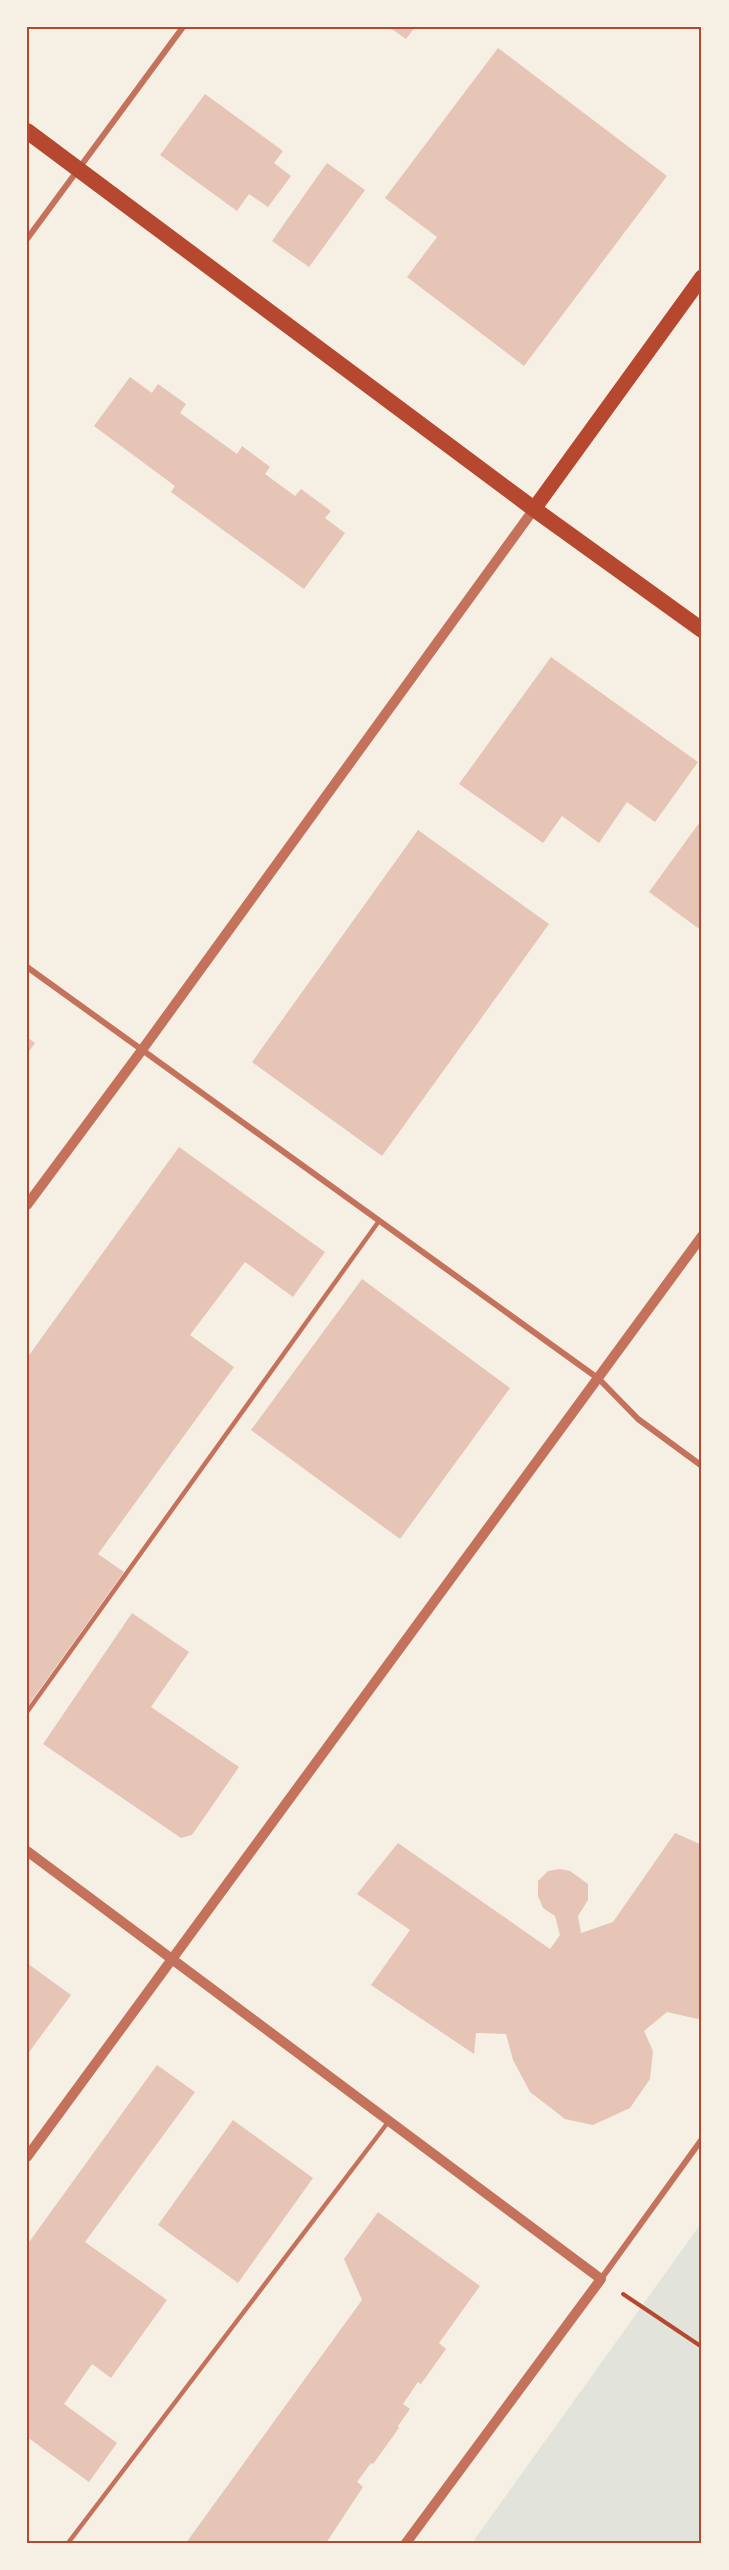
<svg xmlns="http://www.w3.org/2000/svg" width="729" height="2570" font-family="Overpass,sans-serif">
<rect width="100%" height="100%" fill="#f6efe4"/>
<path fill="#e2e4dc" d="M 702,2222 L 702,2543 L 472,2543 Z"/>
<path fill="#e6c5b7" d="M 389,27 L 415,27 L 406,39 Z
M 498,48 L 667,176 L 524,366 L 407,277 L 437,237 L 385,198 Z
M 205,94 L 283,151 L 274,163 L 291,176 L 268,207 L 249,194 L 237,211 L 160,155 Z
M 327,163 L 365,190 L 309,267 L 272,241 Z
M 130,377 L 152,393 L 158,384 L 186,404 L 180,413 L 237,454 L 242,446 L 270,467 L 265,474 L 295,496 L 301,489 L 331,511 L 325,518 L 345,533 L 304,589 L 171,492 L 175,486 L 94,426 Z
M 551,657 L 698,762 L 655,822 L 627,802 L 599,843 L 562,816 L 543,843 L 459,784 Z
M 702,819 L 702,931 L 649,892 Z
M 418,830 L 549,924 L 382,1156 L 252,1062 Z
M 27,1037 L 35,1043 L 27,1054 Z
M 179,1147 L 325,1252 L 293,1297 L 245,1262 L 190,1335 L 234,1367 L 98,1554 L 124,1572 L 27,1707 L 27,1358 Z
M 362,1279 L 510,1388 L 400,1539 L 251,1430 Z
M 132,1613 L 189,1652 L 151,1707 L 239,1767 L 192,1835 L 181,1838 L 43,1744 Z
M 675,1833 L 702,1845 L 702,2014 L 698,2019 L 667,2012 L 644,2031 L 653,2051 L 650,2079 L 630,2108 L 593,2125 L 565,2119 L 530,2092 L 513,2060 L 506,2034 L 476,2033 L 474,2054 L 371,1985 L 410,1930 L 357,1894 L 398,1843 L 550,1949 L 560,1935 L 555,1916 L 543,1908 L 538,1896 L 538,1881 L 548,1871 L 560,1869 L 570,1871 L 588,1884 L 588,1900 L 578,1916 L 581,1933 L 613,1922 Z
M 27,1963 L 71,1995 L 27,2055 Z
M 157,2065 L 195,2092 L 85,2242 L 167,2300 L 111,2378 L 92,2364 L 64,2404 L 117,2443 L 89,2482 L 27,2437 L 27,2245 Z
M 233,2120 L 313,2178 L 238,2283 L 158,2225 Z
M 378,2212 L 480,2286 L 439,2343 L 446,2349 L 421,2384 L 418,2382 L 403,2404 L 410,2409 L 398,2426 L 399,2428 L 373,2464 L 371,2463 L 357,2482 L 363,2487 L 326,2543 L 186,2543 L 362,2300 L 344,2259 Z"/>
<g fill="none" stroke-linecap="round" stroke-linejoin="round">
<path stroke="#b5482f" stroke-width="4" d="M 623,2294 L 702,2347"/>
<path stroke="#c5725c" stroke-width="4.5" d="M 27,1712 L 379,1221
M 68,2543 L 389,2121"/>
<path stroke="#c5725c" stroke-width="6" d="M 27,239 L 183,27
M 27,967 L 599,1379 L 638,1419 L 702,1466
M 601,2279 L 702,2139"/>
<path stroke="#c5725c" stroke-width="10" d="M 27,1205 L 142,1050 L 534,509
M 27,1851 L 601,2279 L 406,2543
M 27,2157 L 702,1236"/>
<path stroke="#b5482f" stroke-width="15" d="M 534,509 L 702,277"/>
<path stroke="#b5482f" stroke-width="16" d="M 27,131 L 534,509 L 702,630"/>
</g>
<rect width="729" height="2570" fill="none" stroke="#f6efe4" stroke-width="57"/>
<rect x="28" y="28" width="672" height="2514" fill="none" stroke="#b5482f" stroke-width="2"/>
</svg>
